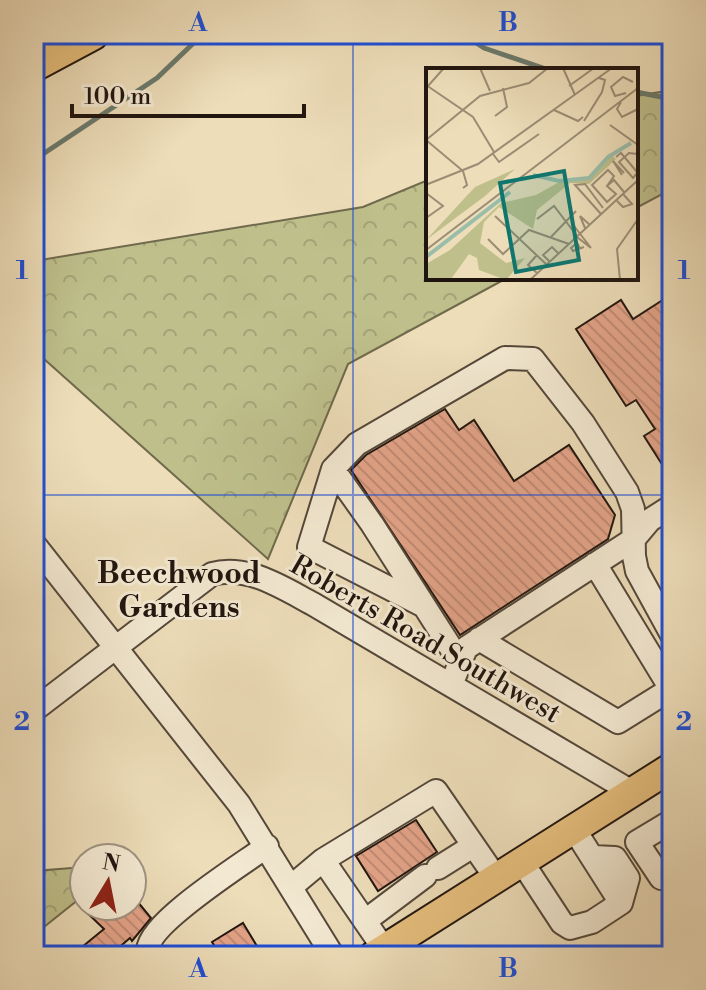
<svg xmlns="http://www.w3.org/2000/svg" width="706" height="990" font-family="'Libre Bodoni',serif">
<defs>
<pattern id="forest-crowns" width="20" height="18" patternUnits="userSpaceOnUse" patternTransform="scale(2)"><rect width="20" height="18" fill="#bebf8b"/><path d="M2 6a3 3 0 1 1 6 0M12 15a3 3 0 1 1 6 0" fill="none" stroke="#a3a377"/></pattern>
<pattern id="building-back-hatch" width="6" height="6" patternUnits="userSpaceOnUse" patternTransform="scale(2)"><rect width="6" height="6" fill="#e4a489"/><path d="M-1 5l2 2M0 0l6 6M5-1l2 2" fill="none" stroke="#c38c75"/></pattern>
</defs>
<rect width="100%" height="100%" fill="#edddb9"/>
<filter id="stains"><feTurbulence type="fractalNoise" baseFrequency=".0025" numOctaves="4"/><feColorMatrix values="0 0 0 0 .2 0 0 0 0 .09 0 0 0 0 .02 0 0 0 .5 -.17"/></filter>
<radialGradient id="worn" r=".72"><stop offset=".6" stop-color="#630" stop-opacity="0"/><stop offset="1" stop-color="#630" stop-opacity=".3"/></radialGradient>
<path fill="url(#forest-crowns)" stroke="#706a4d" stroke-width="2" d="M 672,90 L 672,189 L 636,208 L 636,96 Z
M 428,180 L 428,278 L 507,278 L 348,364 L 268,559 L 34,350 L 34,261 L 363,207 Z
M 84,867 L 84,895 L 34,935 L 34,871 Z"/>
<g fill="none" stroke-linecap="round" stroke-linejoin="round">
<path stroke="#6a7a6c" stroke-width="5" d="M 463,34 L 484,48 L 549,70
M 636,92 L 672,99
M 34,160 L 157,78 L 203,34"/>
</g>
<path fill="url(#building-back-hatch)" stroke="#21150f" stroke-width="2" d="M 672,294 L 672,480 L 644,436 L 655,429 L 636,400 L 626,406 L 576,329 L 621,300 L 633,319 Z
M 445,409 L 459,430 L 474,420 L 514,481 L 569,445 L 615,515 L 608,539 L 460,635 L 351,470 L 366,455 Z
M 416,820 L 437,852 L 378,891 L 356,856 Z
M 137,901 L 151,918 L 132,941 L 130,938 L 109,956 L 71,956 L 104,929 L 80,906 L 132,906 Z
M 243,923 L 263,956 L 221,956 L 212,942 Z"/>
<g fill="none" stroke-linecap="round" stroke-linejoin="round">
<defs>
<path id="minor" d="M 333,469 L 372,524 L 460,662
M 34,544 L 239,804 L 333,956
M 424,606 L 309,547 L 333,469 L 357,444 L 505,358 L 533,359 L 583,423 L 627,492 L 633,509 L 634,556 L 637,571 L 672,635
M 479,639 L 618,722 L 671,689 L 595,564
M 451,685 L 466,648 L 634,539 L 650,520 L 672,506
M 34,710 L 212,574 C 247,564 283,588 313,604 L 632,792
M 672,821 L 637,842 L 661,878 L 672,874
M 593,857 L 615,858 L 628,878 L 621,903
M 522,862 L 562,923 L 570,928 L 592,922 L 621,903 L 574,829
M 438,868 L 473,846
M 292,886 L 323,860
M 365,921 L 425,876
M 384,949 L 323,860 L 436,791 L 496,878
M 152,956 L 148,951 C 147,923 243,864 267,846"/>
<path id="major" d="M 373,956 L 672,767"/>
<path id="highway" d="M 34,65 L 92,34"/>
</defs>
<use href="#minor" stroke="#54473a" stroke-width="26"/>
<use href="#major" stroke="#21150f" stroke-width="32"/>
<use href="#highway" stroke="#21150f" stroke-width="36"/>
<use href="#minor" stroke="#f3e9d2" stroke-width="22"/>
<use href="#major" stroke="#e6be7c" stroke-width="28"/>
<use href="#highway" stroke="#e6be7c" stroke-width="32"/>
</g>
<path fill="none" stroke="#1d4ed8" stroke-width="2" stroke-opacity="0.55" d="M 353,34 L 353,956M 34,495 L 672,495"/>
<g text-anchor="middle" stroke-width="6" stroke-linejoin="round" paint-order="stroke">
<g font-size="28" fill="#21150f" stroke="#f3e9d2">
<text transform="translate(426 638) rotate(30)" y="10">Roberts Road Southwest</text>
</g>
<g font-size="30" font-weight="bold" fill="#21150f" stroke="#f3e9d2">
<text x="179" y="583">Beechwood<tspan x="179" dy="34">Gardens</tspan></text>
</g>
</g>
<g transform="translate(426 68)">
<rect width="212" height="212" fill="#edddb9"/>
<path d="M 185,86 L 190,91 L 163,116 L 144,115 L 111,142 L 107,161 L 73,139 L 58,154 L 54,175 L 80,195 L 99,190 L 80,212 L 53,202 L 51,190 L 43,186 L 25,211 L 0,212 L 0,196 L 24,182 L 75,135 L 110,127 L 137,112 L 163,109 ZM 89,101 L 59,128 L 0,172 L 49,119 Z" fill="#bebf8b"/>
<path fill="none" stroke="#9abdaa" stroke-width="4" d="M 107,107 L 133,113 L 163,110 L 182,89 L 205,75M 0,189 L 84,124"/>
<path fill="none" stroke="#9b8d75" stroke-width="2" d="M 54,0 L 64,23M 137,0 L 149,27M 0,17 L 47,49 L 68,84M 2,18 L 18,0M 143,18 L 168,0M 200,25 L 189,28 L 185,19 L 197,9 L 207,14M 195,34 L 191,41 L 196,49 L 212,41M 128,42 L 152,53 L 157,49M 69,48 L 81,39 L 77,20M 158,53 L 176,24 L 179,12 L 173,10M 184,57 L 212,77M 0,72 L 54,28 L 103,15 L 122,0M 0,72 L 37,103 L 41,117 L 37,120M 67,86 L 73,94 L 113,66M 212,86 L 203,85 L 193,94 L 207,110 L 212,104M 190,89 L 195,85 L 211,104M 196,107 L 187,93 L 198,105M 2,116 L 52,96 L 186,0M 181,118 L 188,108 L 182,102 L 166,117 L 181,134 L 190,126 L 181,118 L 188,112 L 198,124M 0,125 L 17,138 L 0,150M 191,133 L 197,139 L 206,136 L 197,126M 175,146 L 149,117 L 159,116 L 177,140M 69,148 L 120,196M 111,151 L 128,138 L 151,168M 148,158 L 165,180 L 151,169M 159,160 L 154,148 L 164,157M 125,169 L 150,143M 62,171 L 77,186 L 103,162 L 143,176M 154,180 L 151,175 L 145,180 L 147,183 L 158,179M 0,182 L 212,20M 123,193 L 117,187 L 126,179 L 132,185M 111,205 L 102,197 L 111,187M 104,212 L 212,112M 194,212 L 191,181 L 212,151"/>
<path fill="#0f766e" fill-opacity="0.15" stroke="#0f766e" stroke-width="4" d="M 138,103 L 153,192 L 90,204 L 74,115 Z"/>
<rect width="212" height="212" fill="none" stroke="#21150f" stroke-width="4"/>
</g>
<rect width="706" height="990" fill="none" stroke="#edddb9" stroke-width="88"/>
<g transform="translate(108 882) rotate(10)"><circle r="38" fill="#f3e9d2" stroke="#9f9484" stroke-width="2"/>
<path d="M0-6L14 30L0 20L-14 30Z" fill="#8f2418"/>
<text y="-12" font-size="22" font-weight="bold" text-anchor="middle" fill="#21150f">N</text>
</g>
<path d="M72 104v12h232v-12" fill="none" stroke="#21150f" stroke-width="4"/>
<text x="84" y="104" font-size="24" fill="#21150f" stroke="#f3e9d2" stroke-width="6" paint-order="stroke">100 m</text>
<rect x="44" y="44" width="618" height="902" fill="none" stroke="#1d4ed8" stroke-width="3"/>
<g font-size="26" text-anchor="middle" font-weight="bold" fill="#1d4ed8">
<text x="198" y="31">A</text>
<text x="508" y="31">B</text>
<text x="22" y="279">1</text>
<text x="684" y="279">1</text>
<text x="22" y="730">2</text>
<text x="684" y="730">2</text>
<text x="198" y="977">A</text>
<text x="508" y="977">B</text>
</g>
<rect width="100%" height="100%" filter="url(#stains)"/>
<rect width="100%" height="100%" fill="url(#worn)"/>
</svg>
